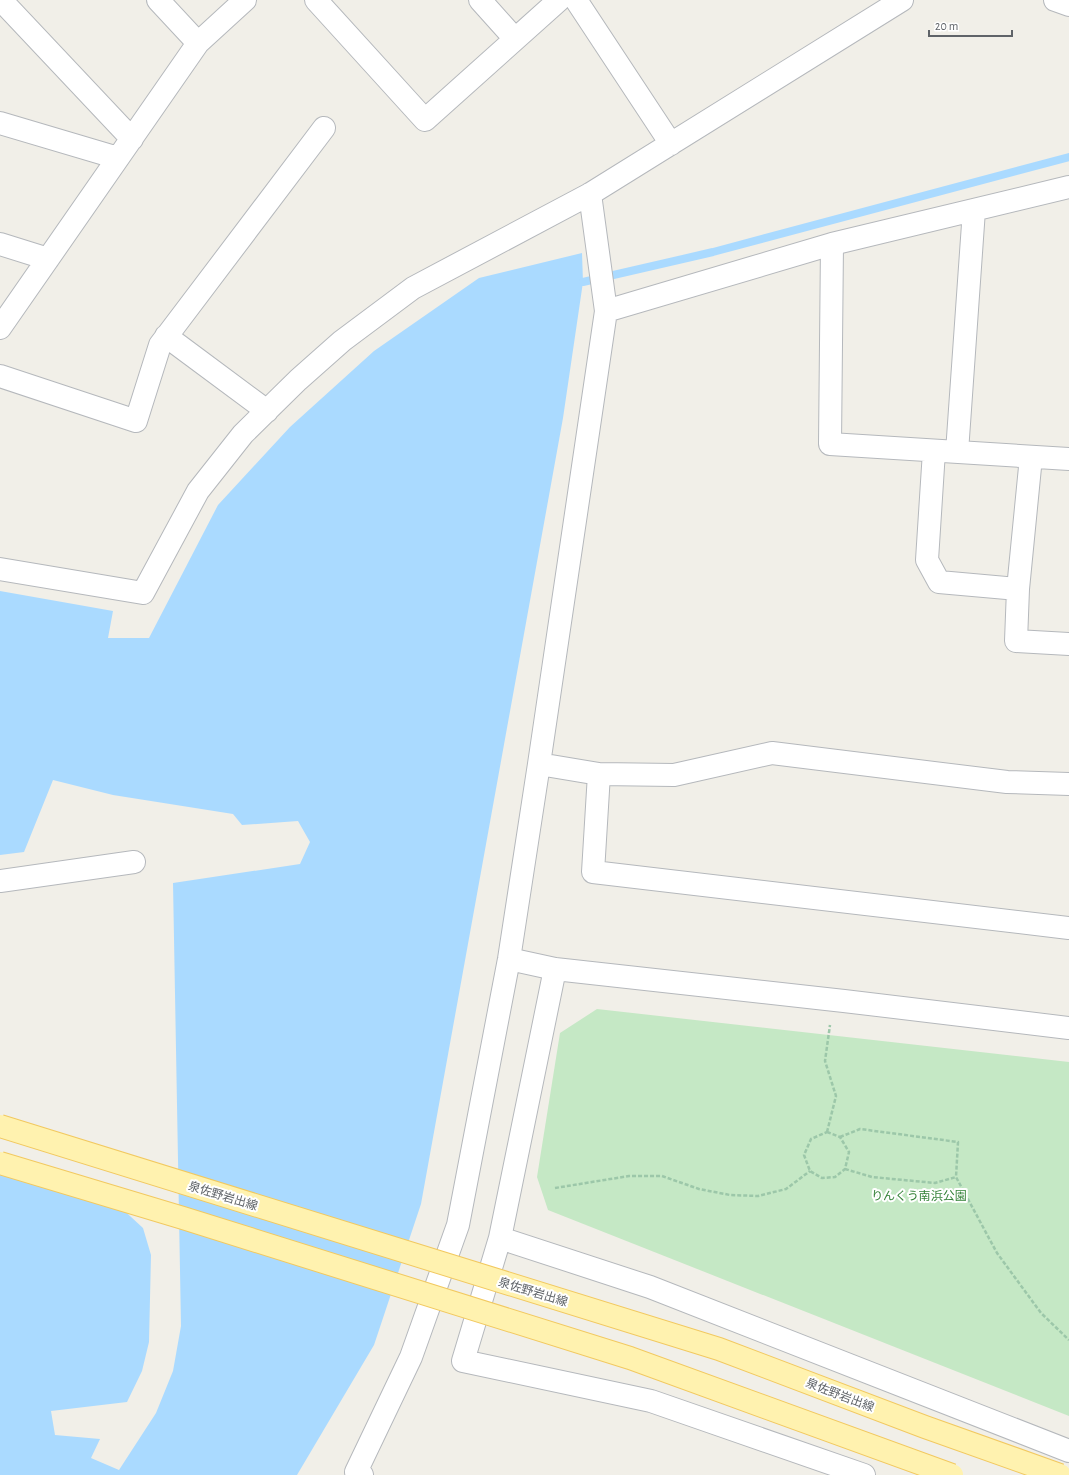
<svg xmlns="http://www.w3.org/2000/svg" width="1069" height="1475" font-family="'Alegreya Sans','Noto Sans JP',sans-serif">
<rect width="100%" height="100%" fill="#f1efe8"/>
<path fill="#c5e8c5" d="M 597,1009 L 1069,1062 L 1069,1416 L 548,1210 L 537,1177 L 560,1033 Z"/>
<path fill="#aadaff" d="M 582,253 L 583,282 L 563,418 L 421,1204 L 374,1345 L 297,1475 L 0,1475 L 0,1170 L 117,1204 L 143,1228 L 151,1255 L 149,1342 L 142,1371 L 127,1402 L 51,1411 L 55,1435 L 100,1439 L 91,1458 L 119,1470 L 156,1413 L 173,1371 L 181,1326 L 173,883 L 300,864 L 310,842 L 298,821 L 242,825 L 233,814 L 113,795 L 53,780 L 24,852 L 0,855 L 0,591 L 113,611 L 108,638 L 149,638 L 218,505 L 290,427 L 374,351 L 479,278 Z"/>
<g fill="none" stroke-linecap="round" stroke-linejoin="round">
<path stroke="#aadaff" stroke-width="8" d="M 583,282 L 713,252 L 1069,157"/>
<defs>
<path id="minor" d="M 1,0 L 132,139
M 158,0 L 198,43
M 316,0 L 425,120 L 559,0
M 480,0 L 515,39
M 576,0 L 671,144
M 1055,0 L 1069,5
M 0,123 L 118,158
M 0,244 L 48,259
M 832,244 L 830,444 L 1069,459
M 606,311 L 832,244 L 1069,187
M 0,328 L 198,43 L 245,0
M 166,336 L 267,411
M 0,376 L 136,421 L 160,345 L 324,128
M 934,451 L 927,560 L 939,582 L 1018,589
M 957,452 L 974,210
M 1031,457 L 1018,589 L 1016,641 L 1069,644
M 0,569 L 143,593 L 198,491 L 243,434 L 298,380 L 342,341 L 413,288 L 590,194 L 902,0
M 539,764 L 599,774 L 593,872 L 1069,928
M 599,774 L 674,775 L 772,753 L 1007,782 L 1069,784
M 0,881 L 134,862
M 509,959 L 555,969 L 844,1001 L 1069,1028
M 555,969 L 500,1238 L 463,1361 L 651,1401 L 864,1475
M 500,1238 L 650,1287 L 1069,1451
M 362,1475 L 356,1472 L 411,1357 L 458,1225 L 509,959 L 539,764 L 606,311 L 590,194"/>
</defs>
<use href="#minor" stroke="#b5b8bc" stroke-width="24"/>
<path stroke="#9cc7a9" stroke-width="2.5" stroke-dasharray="4 2" stroke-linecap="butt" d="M 827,1132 L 840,1137 L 849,1152 L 845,1169 L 835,1177 L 822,1178 L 810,1171 L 804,1155 L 811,1139 Z
M 827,1132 L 836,1096 L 825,1061 L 830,1025
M 840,1137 L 860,1129 L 958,1142 L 956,1177 L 997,1253 L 1041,1313 L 1069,1340
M 845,1169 L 872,1177 L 935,1183 L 956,1177
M 555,1188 L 629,1176 L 662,1176 L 699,1189 L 730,1195 L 758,1196 L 786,1189 L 810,1171"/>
<use href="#minor" stroke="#fff" stroke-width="22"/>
<defs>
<path id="major-bridge" d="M 0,1126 L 719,1349 L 925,1427 L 1060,1475
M 0,1163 L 183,1218 L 630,1358 L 952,1475"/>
</defs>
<use href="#major-bridge" stroke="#f2c960" stroke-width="24" stroke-linecap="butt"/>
<use href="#major-bridge" stroke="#fff2af" stroke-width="22"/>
</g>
<g text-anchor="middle" stroke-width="4" stroke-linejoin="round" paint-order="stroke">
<g font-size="12" fill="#5f6368" stroke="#fff">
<text transform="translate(223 1196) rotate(17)" y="4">泉佐野岩出線</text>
<text transform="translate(533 1292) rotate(17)" y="4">泉佐野岩出線</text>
<text transform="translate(840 1395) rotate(21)" y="4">泉佐野岩出線</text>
</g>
<g font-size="12" fill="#348238" stroke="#fff">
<text x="919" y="1200">りんくう南浜公園</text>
</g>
</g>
<path d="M929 30v6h83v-6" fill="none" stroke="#5f6368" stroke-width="2"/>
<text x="935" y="30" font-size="12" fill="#5f6368" stroke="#ffffff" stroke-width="3" paint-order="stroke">20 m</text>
</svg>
